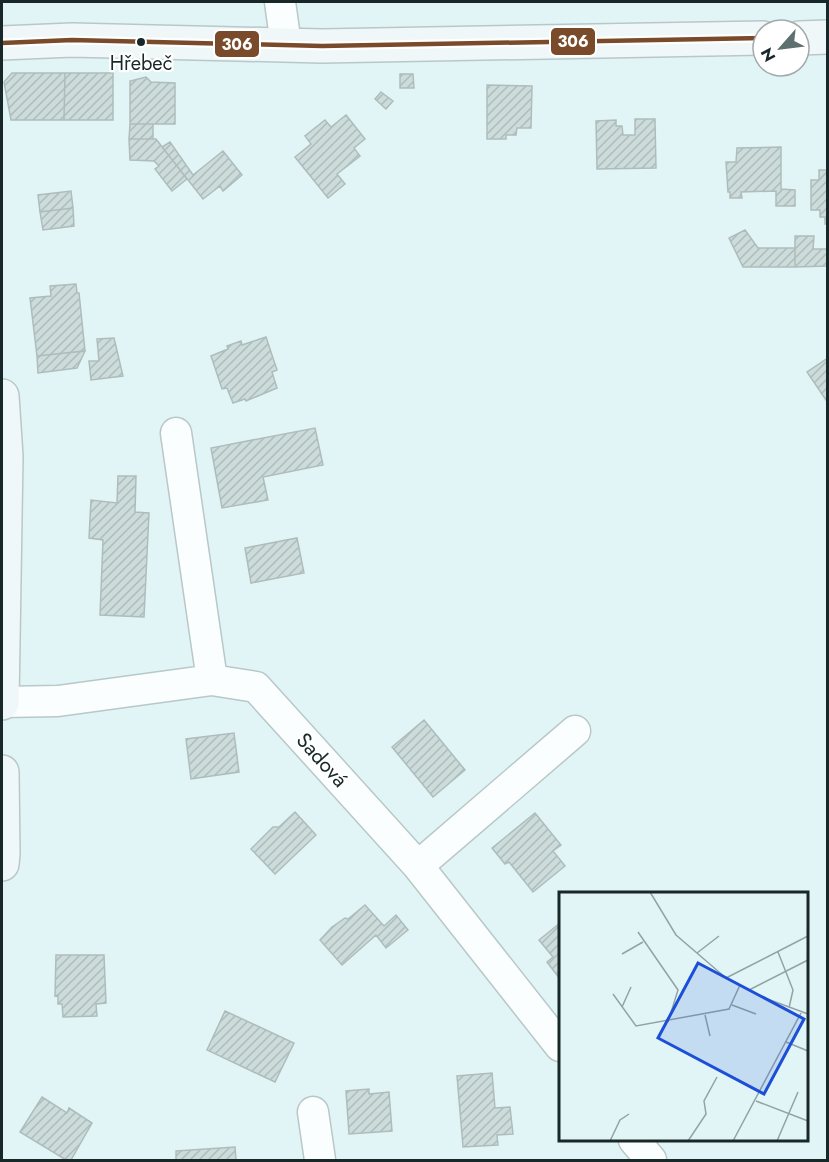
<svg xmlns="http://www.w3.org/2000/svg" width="829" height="1162" font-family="Jost,sans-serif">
<defs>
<pattern id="building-hatch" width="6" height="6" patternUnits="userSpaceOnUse" patternTransform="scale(1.5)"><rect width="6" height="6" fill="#ccdcdb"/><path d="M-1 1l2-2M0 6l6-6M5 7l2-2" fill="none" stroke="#aebdbc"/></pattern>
</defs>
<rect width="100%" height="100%" fill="#e2f5f6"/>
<path fill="url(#building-hatch)" stroke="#aebdbb" stroke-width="1.5" d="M 12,73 L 65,73 L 64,120 L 11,120 L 4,82 Z
M 65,73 L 113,73 L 113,120 L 64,120 Z
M 400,74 L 413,74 L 414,88 L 400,88 Z
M 146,77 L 151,82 L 175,83 L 175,124 L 130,124 L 130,81 Z
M 487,85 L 532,86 L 531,128 L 517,128 L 516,135 L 506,135 L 506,139 L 487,139 Z
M 381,92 L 393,101 L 386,109 L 375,99 Z
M 346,115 L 365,139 L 354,148 L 360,156 L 337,174 L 345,184 L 328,198 L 295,157 L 311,144 L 305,136 L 325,120 L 331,127 Z
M 635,119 L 655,119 L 656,168 L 597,169 L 596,121 L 616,120 L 616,126 L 622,126 L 623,135 L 635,135 Z
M 130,124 L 153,124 L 153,139 L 129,139 Z
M 129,139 L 156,139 L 187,179 L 172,191 L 155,169 L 159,166 L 154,161 L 130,160 Z
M 170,142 L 193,175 L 223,151 L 242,175 L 223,191 L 220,186 L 203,199 L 162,147 Z
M 781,147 L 781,189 L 795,190 L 795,206 L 776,206 L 776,191 L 741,192 L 742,198 L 730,198 L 730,192 L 728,192 L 726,162 L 736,162 L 737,148 Z
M 819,170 L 828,170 L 828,224 L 825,224 L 825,217 L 820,217 L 820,210 L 811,210 L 811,180 L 819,180 Z
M 71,191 L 73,208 L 40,212 L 38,195 Z
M 73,208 L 74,226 L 43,230 L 40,212 Z
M 745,230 L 758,248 L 795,248 L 795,267 L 743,267 L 729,238 Z
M 795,236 L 814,236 L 813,249 L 828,249 L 828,266 L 795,267 Z
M 76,284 L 77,293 L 79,293 L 85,351 L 37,356 L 30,298 L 51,296 L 50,286 Z
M 266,337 L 277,370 L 272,372 L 277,388 L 246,401 L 245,399 L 233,403 L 227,388 L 222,389 L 211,356 L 228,349 L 227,346 L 241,341 L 242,345 Z
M 114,338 L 123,376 L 91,380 L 89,361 L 99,361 L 97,339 Z
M 85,351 L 77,368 L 38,373 L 37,356 Z
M 828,358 L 828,403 L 807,372 Z
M 315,428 L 323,465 L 263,477 L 268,500 L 222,508 L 211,448 Z
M 118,476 L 136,476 L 135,512 L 149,513 L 144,617 L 100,615 L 103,540 L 89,538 L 91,500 L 117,503 Z
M 297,538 L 304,573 L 251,583 L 245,548 Z
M 424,720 L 465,770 L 433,797 L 392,747 Z
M 234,733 L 239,772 L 191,779 L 186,739 Z
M 295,812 L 316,835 L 275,874 L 251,849 L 273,827 L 279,827 Z
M 535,813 L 561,845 L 553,851 L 565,866 L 533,892 L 509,862 L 505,864 L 492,848 Z
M 365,905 L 384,926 L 396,915 L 408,930 L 386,948 L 376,935 L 342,965 L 320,940 L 332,927 L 345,918 L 348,919 Z
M 560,923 L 560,979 L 547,962 L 553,957 L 539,940 Z
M 56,955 L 104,955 L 106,1003 L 96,1004 L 97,1016 L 63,1017 L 62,1004 L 58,1004 L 58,995 L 55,996 Z
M 225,1011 L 294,1043 L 275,1082 L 207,1050 Z
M 492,1073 L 495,1108 L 510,1107 L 513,1134 L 497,1135 L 498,1145 L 463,1147 L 457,1076 Z
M 369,1089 L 369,1094 L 389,1092 L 392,1131 L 349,1134 L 346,1091 Z
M 42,1097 L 67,1113 L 69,1108 L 92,1123 L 71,1160 L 66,1160 L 20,1132 Z
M 235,1147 L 236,1160 L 176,1160 L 176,1151 Z"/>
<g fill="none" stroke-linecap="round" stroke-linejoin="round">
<defs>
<path id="street" d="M 280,2 L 286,45
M 176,433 L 212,680
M 2,702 L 58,701 L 212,680 L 256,687 L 418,866 L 560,1046
M 418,866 L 575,731
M 313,1112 L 320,1160
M 634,1140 L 651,1160"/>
<path id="secondary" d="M 799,38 L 828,37
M 2,43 L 72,40 L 322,46 L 763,38
M 2,396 L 6,456 L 2,703
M 2,772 L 3,854 L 2,864"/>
</defs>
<use href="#street" stroke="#b8c8c9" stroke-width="33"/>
<use href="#secondary" stroke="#b8c8c9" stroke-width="36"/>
<use href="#street" stroke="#fbfefe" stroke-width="30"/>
<use href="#secondary" stroke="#f0f7f8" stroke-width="33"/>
<defs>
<path id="bus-1" d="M 2,43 L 72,40 L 322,46 L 763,38"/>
</defs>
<use href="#bus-1" stroke="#fff" stroke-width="9"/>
<use href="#bus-1" stroke="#7a4b2a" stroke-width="4.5"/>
</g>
<circle fill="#182829" stroke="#fff" stroke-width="2" cx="141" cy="42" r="5"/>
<g text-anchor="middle" stroke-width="4.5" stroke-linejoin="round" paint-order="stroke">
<g font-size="20" fill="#182829" stroke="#fff">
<text x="141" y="70">Hřebeč</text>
</g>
<g font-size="21" fill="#182829" stroke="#fff">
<text transform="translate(322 760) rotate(48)" y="7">Sadová</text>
</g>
</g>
<g transform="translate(559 892)">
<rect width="249" height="249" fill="#e2f5f6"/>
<path fill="none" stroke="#91a3a4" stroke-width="1.5" d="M 91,0 L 117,43 L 167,86 L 203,105 L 249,122M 79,40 L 119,98 L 109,130M 219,60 L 234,98 L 230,116M 138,61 L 160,44M 63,62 L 84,50M 167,86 L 249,44M 190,98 L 249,68M 54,102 L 77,134 L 170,117 L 181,93M 173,113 L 197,122M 63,115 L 72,95M 146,123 L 151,144M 227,150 L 249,159M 197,209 L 249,229M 51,249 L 61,228 L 70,222M 129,249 L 147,222 L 145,209 L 158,185M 174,249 L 242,121M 218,249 L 239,200"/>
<path fill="#1d4ed8" fill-opacity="0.15" stroke="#1d4ed8" stroke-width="3" d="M 139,71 L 245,127 L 205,202 L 99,146 Z"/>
<rect width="249" height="249" fill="none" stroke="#182829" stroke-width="3"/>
</g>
<g stroke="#fff" stroke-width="2">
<rect x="550" y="27" width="46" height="29" rx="6" fill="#7a4b2a"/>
<rect x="214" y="30" width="46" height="28" rx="6" fill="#7a4b2a"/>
</g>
<g font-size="16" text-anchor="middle" font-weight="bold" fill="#fff">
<text x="573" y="47">306</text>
<text x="237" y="50">306</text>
</g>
<rect width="829" height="1162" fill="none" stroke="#182829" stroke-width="6"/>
<g transform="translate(781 48) rotate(242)"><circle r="28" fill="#ffffff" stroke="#a3a9a9" stroke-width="1.5"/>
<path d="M0-4.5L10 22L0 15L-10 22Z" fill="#5f7071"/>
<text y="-9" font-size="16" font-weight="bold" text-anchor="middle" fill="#182829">N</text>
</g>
</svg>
